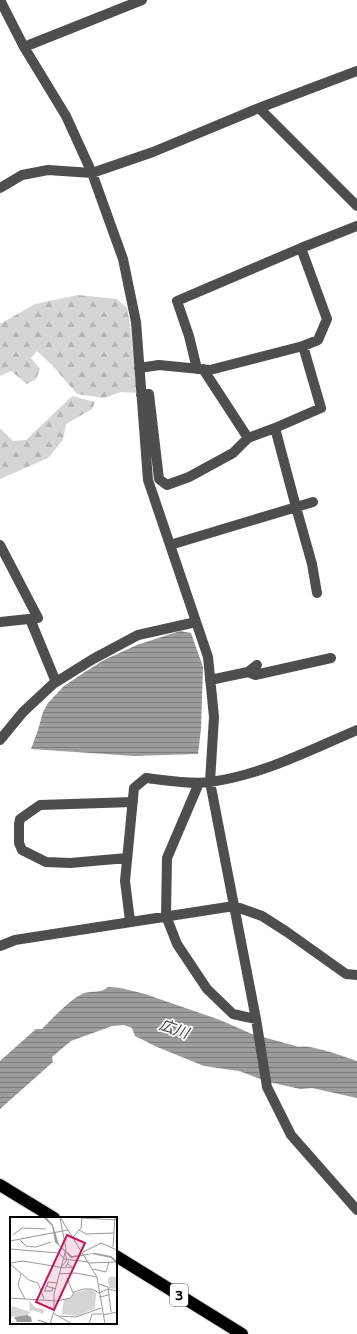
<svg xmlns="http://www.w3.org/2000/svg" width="357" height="1334" font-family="'Varela Round','Noto Sans JP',sans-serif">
<defs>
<pattern id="forest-firs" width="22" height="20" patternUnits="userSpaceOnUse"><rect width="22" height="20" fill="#d5d5d5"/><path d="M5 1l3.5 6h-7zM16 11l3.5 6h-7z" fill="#b5b5b5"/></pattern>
<pattern id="water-rules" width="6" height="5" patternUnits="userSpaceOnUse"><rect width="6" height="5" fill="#9c9c9c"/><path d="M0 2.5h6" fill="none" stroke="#7d7d7d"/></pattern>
</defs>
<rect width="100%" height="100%" fill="#fff"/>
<path fill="url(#forest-firs)" d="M 78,295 L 117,299 L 127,308 L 130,325 L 137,393 L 121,392 L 104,398 L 77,394 L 51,364 L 37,351 L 31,358 L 40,369 L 36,379 L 27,384 L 11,371 L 0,376 L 0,324 L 35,304 Z
M 72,396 L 95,402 L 92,409 L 66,424 L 63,440 L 48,458 L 0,479 L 0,428 L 13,441 L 26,440 Z"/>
<path fill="url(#water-rules)" d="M 180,631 L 191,633 L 203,667 L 201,729 L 198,754 L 134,756 L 31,749 L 38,730 L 43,712 L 48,703 L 64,686 L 85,672 L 104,660 L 137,645 Z
M 108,987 L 121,988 L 145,994 L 220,1020 L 252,1034 L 299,1047 C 310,1044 345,1057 357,1061 L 357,1098 L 312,1088 L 300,1089 L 269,1082 L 239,1071 L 204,1066 L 157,1047 L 135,1036 L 132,1028 L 124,1025 L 112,1026 L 71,1041 L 52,1057 L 53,1062 L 0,1109 L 0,1061 L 36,1029 L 42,1029 C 54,1017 67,1002 82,994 C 90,990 101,994 108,987 Z"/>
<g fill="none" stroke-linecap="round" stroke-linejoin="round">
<defs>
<path id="highway" d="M 0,1185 L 54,1218
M 116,1256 L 242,1334"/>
</defs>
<use href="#highway" stroke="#dbdbdb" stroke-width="14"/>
<path stroke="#4e4e4e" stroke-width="10" d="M 0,0 L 24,47 L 66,116 L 92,173 L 123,259 L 136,322 L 148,480 L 208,657 L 214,717 L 210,782 L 256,1019 L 267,1087 L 291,1135 L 357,1210
M 24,47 L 142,0
M 259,108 L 357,206
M 0,188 L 22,175 L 48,170 L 92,173 L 153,152 L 259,108 L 357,71
M 139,368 L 159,365 L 210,370 L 303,346 L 318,340 L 327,319 L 301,248
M 197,369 L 189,336 L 177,301 L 301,248 L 357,226
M 203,369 L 248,438
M 141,395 L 149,394 L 159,479 L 167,485 L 189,477 L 233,453 L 248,438 L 275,428 L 321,408 L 303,346
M 275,428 L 296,507 L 312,564 L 317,593
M 0,545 L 38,618 L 0,622
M 170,545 L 313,502
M 30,619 L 56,682
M 248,672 L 255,675 L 331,658
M 210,680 L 248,672 L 257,665
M 0,740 L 23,712 L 53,684 L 93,659 L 138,635 L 196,622
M 199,783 L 167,858 L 166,916 L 177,944 L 207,989 L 233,1014 L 256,1019
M 127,858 L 70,863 L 46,862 L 22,850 L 19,843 L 19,824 L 20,819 L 40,805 L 133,802
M 130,921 L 125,881 L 134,788 L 146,778 C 165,780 191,785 210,782 C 262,775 310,750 357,730
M 0,946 L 15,940 L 234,906 L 262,916 L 287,932 L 346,974 L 357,975"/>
<use href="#highway" stroke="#000" stroke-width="12"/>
</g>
<g text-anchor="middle" stroke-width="3.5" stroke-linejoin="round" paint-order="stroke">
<rect fill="#fff" stroke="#4c4c4c" stroke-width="1" x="170" y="1284" width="18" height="22" rx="3"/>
<g font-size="13" font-weight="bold" fill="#000">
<text x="179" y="1300">3</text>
</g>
<g font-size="15" font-style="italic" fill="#3d3d3d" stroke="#fff">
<text transform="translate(174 1029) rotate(19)" y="5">広川</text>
</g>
</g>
<g transform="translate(10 1217)">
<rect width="107" height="107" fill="#fff"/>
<path d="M 81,72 L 86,76 L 85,91 L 68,99 L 52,97 L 54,82 L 61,82 L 64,76 Z" fill="#d5d5d5"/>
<path d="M 19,84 L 26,91 L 34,92 L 33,97 L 22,93 L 18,98 L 0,100 L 2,89 L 20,95 ZM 58,85 L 71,88 L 72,94 L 56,95 Z" fill="#d5d5d5"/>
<path d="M 102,59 L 107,61 L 107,72 L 99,71 L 98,61 Z" fill="#d5d5d5"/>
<path d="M 33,0 L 36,0 L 43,8 L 49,28 L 62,39 L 85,36 L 101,39 L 107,44 L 107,47 L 101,41 L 82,37 L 61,41 L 45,25 L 42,9 ZM 17,98 L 21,100 L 22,105 L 7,105 L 4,100 Z" fill="#9c9c9c"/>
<path fill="none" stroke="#999" stroke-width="1" d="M 50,0 L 87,60 L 95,107M 72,1 L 107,3M 69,13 L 76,17 L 104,16M 3,18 L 12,11 L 36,12M 63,20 L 71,11 L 72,0M 10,23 L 16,29 L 26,30M 0,24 L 58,13M 26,30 L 41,25M 103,30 L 105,0M 0,32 L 49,36 L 54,42 L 79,45M 73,35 L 91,26 L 107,33M 0,46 L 13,44 L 55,51 L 59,44M 79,46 L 107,45M 0,47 L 19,63 L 28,66 L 34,82M 52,49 L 57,43 L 55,36M 56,50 L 63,51 L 58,47M 83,52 L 96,55 L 99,45M 11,57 L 8,68 L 15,82M 49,57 L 66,56 L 87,60M 57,61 L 63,76M 89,67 L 98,70 L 99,78M 37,69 L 38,65 L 47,66M 34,74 L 42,74 L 43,70M 35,74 L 36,69 L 46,72M 89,80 L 99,78 L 101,95M 0,81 L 47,84 L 61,81 L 64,75 L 74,72 L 82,72 L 89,76 L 98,72 L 107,74M 43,96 L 62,107M 93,98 L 107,95M 49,99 L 66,100 L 91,91M 28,103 L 40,107M 40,107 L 44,94 L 44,77 L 56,32 L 50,1M 79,107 L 82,97 L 92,97"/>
<path fill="#c2185b" fill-opacity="0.15" stroke="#c2185b" stroke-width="2" d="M 57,18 L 75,26 L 44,93 L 26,85 Z"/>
<rect width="107" height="107" fill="none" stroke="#000" stroke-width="2"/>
</g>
</svg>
